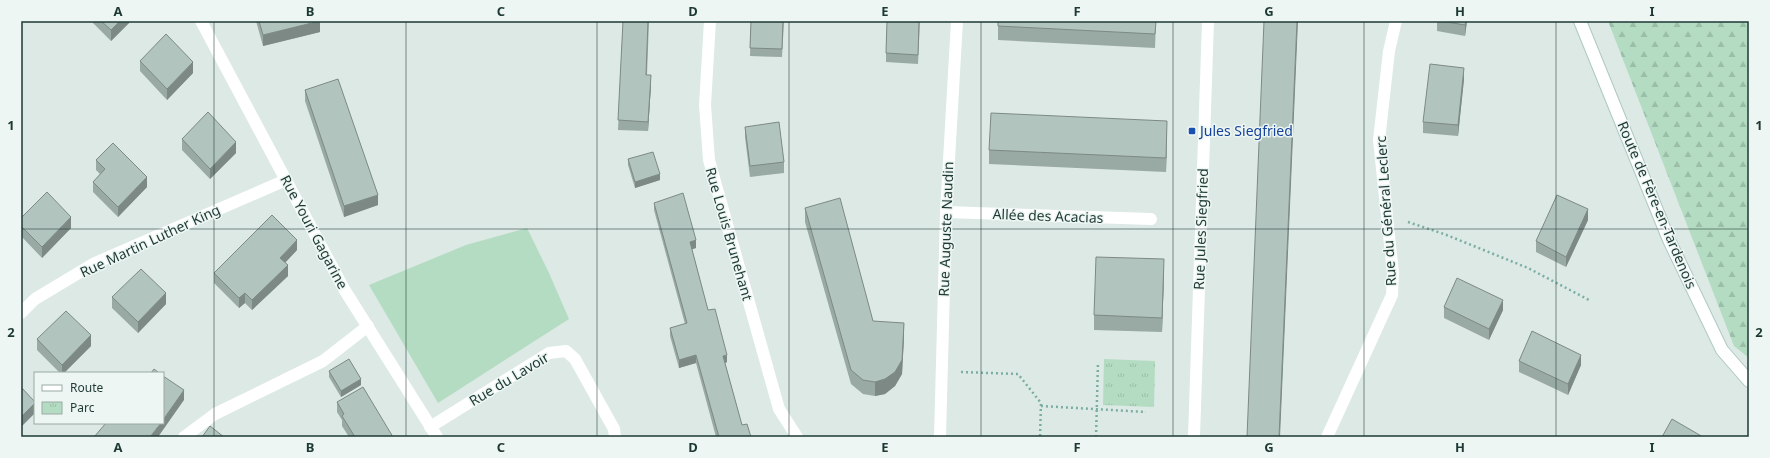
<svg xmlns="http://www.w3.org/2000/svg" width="1770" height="458" font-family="'Noto Sans',sans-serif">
<defs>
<pattern id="forest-firs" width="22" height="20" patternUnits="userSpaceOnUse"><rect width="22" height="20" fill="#b4dcc2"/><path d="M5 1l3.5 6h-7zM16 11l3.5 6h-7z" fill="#9abea7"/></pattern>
<pattern id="park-tufts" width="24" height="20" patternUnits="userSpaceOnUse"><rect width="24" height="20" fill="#b4dcc2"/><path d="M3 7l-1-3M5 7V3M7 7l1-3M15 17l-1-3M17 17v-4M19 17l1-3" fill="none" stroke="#9abea7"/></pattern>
</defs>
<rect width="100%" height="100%" fill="#dce9e5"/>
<path fill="url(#forest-firs)" d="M 1608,21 L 1749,21 L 1749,358 L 1734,346 Z"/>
<path fill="url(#park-tufts)" d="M 1104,359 L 1155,361 L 1154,407 L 1103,405 Z"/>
<path fill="#b4dcc2" d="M 527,228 L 549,273 L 569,319 L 438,403 L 369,285 L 466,245 Z"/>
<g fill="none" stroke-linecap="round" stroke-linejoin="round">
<defs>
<path id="secondary" d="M 1580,21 L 1669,240 L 1722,350 L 1749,381"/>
</defs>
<use href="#secondary" stroke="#afc9c2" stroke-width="14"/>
<path stroke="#7baea2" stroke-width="2.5" stroke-dasharray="2 3" stroke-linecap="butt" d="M 1408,222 L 1444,234 L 1528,268 L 1589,300
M 961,372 L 1018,374 L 1041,403 L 1040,437
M 1041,406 L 1146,412
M 1096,437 L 1098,362"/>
<path stroke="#fff" stroke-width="12" d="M 184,437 L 215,414 L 323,361 L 368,326"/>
<path stroke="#fff" stroke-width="12" d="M 201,21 L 344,289 L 437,437
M 710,21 L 705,105 L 709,160 L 779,409 L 797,437
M 946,212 L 1151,219
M 21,313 L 35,299 L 95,263 L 286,180
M 430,427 L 549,353 L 566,351 L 575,359 L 614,429 L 615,437
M 940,437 L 946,212 L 957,21
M 1194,437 L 1208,21
M 1327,437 L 1392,295 L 1393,273 L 1379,140 L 1389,51 L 1396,21"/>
<use href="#secondary" stroke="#fff" stroke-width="12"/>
</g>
<path fill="#99a9a3" d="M 91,21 L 131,21 L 111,41 Z
M 256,21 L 320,21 L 320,32 L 263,46 Z
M 623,21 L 649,21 L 647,75 L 651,85 L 648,131 L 618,130 Z
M 751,21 L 784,21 L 782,57 L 750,56 Z
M 920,21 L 918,64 L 886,62 L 886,53 Z
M 998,21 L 1156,21 L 1155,48 L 998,40 Z
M 1437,21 L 1467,21 L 1465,36 L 1437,31 Z
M 140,61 L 193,73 L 167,100 L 140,71 Z
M 1464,79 L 1458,136 L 1423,133 L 1423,122 Z
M 305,90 L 378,205 L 344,217 L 305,101 Z
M 745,127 L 784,162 L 784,173 L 750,177 L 745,137 Z
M 1167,135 L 1166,172 L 989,164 L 989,150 Z
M 182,139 L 236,153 L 210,179 L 182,150 Z
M 628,159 L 660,180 L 635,188 L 628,165 Z
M 96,160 L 147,187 L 118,217 L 93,192 L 93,182 L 100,174 L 96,170 Z
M 654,203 L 696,248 L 692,249 L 708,310 L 727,362 L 725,363 L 742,425 L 751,437 L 716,437 L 696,363 L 679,368 L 670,336 L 670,328 L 685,324 L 654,210 Z
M 805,208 L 873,321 L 904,337 L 902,374 L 895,386 L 885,394 L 875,396 L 863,394 L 851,384 L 805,222 Z
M 21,218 L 71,228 L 42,258 L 21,236 Z
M 1588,220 L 1566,267 L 1536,252 L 1536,241 Z
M 297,250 L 285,263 L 288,276 L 252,310 L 245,303 L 239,308 L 214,283 L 214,273 Z
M 1164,274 L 1162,332 L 1094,330 L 1094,315 Z
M 112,297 L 166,304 L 138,333 L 112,308 Z
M 1444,307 L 1503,310 L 1489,340 L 1444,318 Z
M 37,339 L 91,346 L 64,373 L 60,373 L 37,350 Z
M 1519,361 L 1581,365 L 1568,395 L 1519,372 Z
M 329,371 L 361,385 L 341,397 L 329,377 Z
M 337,402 L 393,437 L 349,437 L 342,426 L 342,420 L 337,412 Z"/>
<path fill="#7d8985" d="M 120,21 L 131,21 L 111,41 L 111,30 Z
M 320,21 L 320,32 L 263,46 L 263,35 Z
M 1297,21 L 1298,21 L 1280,437 L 1279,437 Z
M 1466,21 L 1467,21 L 1465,36 L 1465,25 Z
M 193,62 L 193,73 L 167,100 L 167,89 Z
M 1464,68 L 1464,79 L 1458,136 L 1458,125 Z
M 651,75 L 651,85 L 648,131 L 648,122 Z
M 1167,121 L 1167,135 L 1166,172 L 1166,158 Z
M 236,142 L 236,153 L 210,179 L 210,169 Z
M 660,174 L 660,180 L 635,188 L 635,182 Z
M 147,177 L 147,187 L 118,217 L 118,207 Z
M 378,195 L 378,205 L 344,217 L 344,206 Z
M 1588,209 L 1588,220 L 1566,267 L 1566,257 Z
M 71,217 L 71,228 L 42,258 L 42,247 Z
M 297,240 L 297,250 L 280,268 L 280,258 Z
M 696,240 L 696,248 L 690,250 L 690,242 Z
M 1164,259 L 1164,274 L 1162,332 L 1162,318 Z
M 288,265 L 288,276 L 252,310 L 252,300 Z
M 166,293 L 166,304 L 138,333 L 138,322 Z
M 245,293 L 245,303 L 239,308 L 239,298 Z
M 1503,300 L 1503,310 L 1489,340 L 1489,329 Z
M 904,323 L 904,337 L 902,374 L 895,386 L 885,394 L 875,396 L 875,382 Z
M 91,335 L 91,346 L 64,373 L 62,373 L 62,365 Z
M 696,355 L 696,363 L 679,368 L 679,360 Z
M 727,355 L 727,362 L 723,364 L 723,356 Z
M 1581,355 L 1581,365 L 1568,395 L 1568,384 Z
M 361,379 L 361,385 L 341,397 L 341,391 Z
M 184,390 L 184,400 L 158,437 L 150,437 L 161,423 L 163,423 L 163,420 Z
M 35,403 L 35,413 L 21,427 L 21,417 Z"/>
<path fill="#b2c4be" stroke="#7d8985" d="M 101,21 L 120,21 L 111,30 Z
M 259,21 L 320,21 L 263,35 Z
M 623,21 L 648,21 L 646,75 L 651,75 L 648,122 L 618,120 Z
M 751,21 L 783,21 L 782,49 L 750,48 Z
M 887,21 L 919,21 L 918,55 L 886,53 Z
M 998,21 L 1156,21 L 1155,34 L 998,26 Z
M 1264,21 L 1297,21 L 1279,437 L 1247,437 Z
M 1441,21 L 1466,21 L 1465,25 Z
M 166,34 L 193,62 L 167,89 L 140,61 Z
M 1430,64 L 1464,68 L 1458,125 L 1423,122 Z
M 338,79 L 378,195 L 344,206 L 305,90 Z
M 208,112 L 236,142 L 210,169 L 182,139 Z
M 991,113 L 1167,121 L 1166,158 L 989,150 Z
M 779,122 L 784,162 L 750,166 L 745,127 Z
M 113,143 L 147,177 L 118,207 L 93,182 L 105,169 L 96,160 Z
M 653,152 L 660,174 L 635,182 L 628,159 Z
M 47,192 L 71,217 L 42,247 L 21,226 L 21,218 Z
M 683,193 L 696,240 L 690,242 L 708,310 L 715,309 L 727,355 L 723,356 L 742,425 L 747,424 L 751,437 L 719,437 L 696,355 L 679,360 L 670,328 L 687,323 L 654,203 Z
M 1557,195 L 1588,209 L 1566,257 L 1536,241 Z
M 840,198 L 873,321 L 904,323 L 902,360 L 895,372 L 885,379 L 875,382 L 863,380 L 851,370 L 805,208 Z
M 272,215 L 297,240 L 280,258 L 288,265 L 252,300 L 245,293 L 239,298 L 214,273 Z
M 1096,257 L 1164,259 L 1162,318 L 1094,315 Z
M 141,269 L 166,293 L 138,322 L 112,297 Z
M 1457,278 L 1503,300 L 1489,329 L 1444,307 Z
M 66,311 L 91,335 L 62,365 L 37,339 Z
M 1532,331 L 1581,355 L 1568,384 L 1519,361 Z
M 349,359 L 361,379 L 341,391 L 329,371 Z
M 154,369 L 159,373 L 151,373 Z
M 163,376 L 184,390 L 163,420 Z
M 21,387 L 35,402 L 35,403 L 21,417 Z
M 363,387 L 393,437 L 355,437 L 342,416 L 344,414 L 337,402 Z
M 1672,419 L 1703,437 L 1662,437 Z
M 106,423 L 161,423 L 150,437 L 94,437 Z
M 210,426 L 224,437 L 202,437 Z"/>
<path fill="none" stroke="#1e3934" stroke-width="1" stroke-opacity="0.55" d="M 214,21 L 214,437M 406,21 L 406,437M 597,21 L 597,437M 789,21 L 789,437M 981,21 L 981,437M 1173,21 L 1173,437M 1364,21 L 1364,437M 1556,21 L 1556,437M 21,229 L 1749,229"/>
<rect fill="#1a4fb4" stroke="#edf6f2" stroke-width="1.5" x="1188" y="127" width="8" height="8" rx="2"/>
<g text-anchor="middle" stroke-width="3" stroke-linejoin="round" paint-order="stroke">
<g font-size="14" fill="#164399" stroke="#edf6f2" text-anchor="start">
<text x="1200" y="136">Jules Siegfried</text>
</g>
<g font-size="14" fill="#1e3934" stroke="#edf6f2">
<text transform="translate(1657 205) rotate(67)" y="5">Route de Fère-en-Tardenois</text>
<text transform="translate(1386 211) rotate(-94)" y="5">Rue du Général Leclerc</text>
<text transform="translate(1048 216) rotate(2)" y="5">Allée des Acacias</text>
<text transform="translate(946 229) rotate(-88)" y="5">Rue Auguste Naudin</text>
<text transform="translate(1201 229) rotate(-88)" y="5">Rue Jules Siegfried</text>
<text transform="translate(314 232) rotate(62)" y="5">Rue Youri Gagarine</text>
<text transform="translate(729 234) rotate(74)" y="5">Rue Louis Brunehant</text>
<text transform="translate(150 241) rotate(-25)" y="5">Rue Martin Luther King</text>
<text transform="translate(509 379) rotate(-31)" y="5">Rue du Lavoir</text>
</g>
</g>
<rect width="1770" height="458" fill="none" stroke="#edf6f2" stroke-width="44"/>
<rect x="34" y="372" width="130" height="52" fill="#edf6f2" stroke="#9aaaa6"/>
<rect x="42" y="385" width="20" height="6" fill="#ffffff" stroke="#9aaaa6"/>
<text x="70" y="392" font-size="12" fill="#1e3934">Route</text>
<rect x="42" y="402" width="20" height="12" fill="url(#park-tufts)" stroke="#9aaaa6"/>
<text x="70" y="412" font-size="12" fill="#1e3934">Parc</text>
<rect x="22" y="22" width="1726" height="414" fill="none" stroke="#1e3934" stroke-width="1.5"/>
<g font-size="13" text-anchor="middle" font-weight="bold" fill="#1e3934">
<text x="118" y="16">A</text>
<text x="310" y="16">B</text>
<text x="501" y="16">C</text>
<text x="693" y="16">D</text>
<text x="885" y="16">E</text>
<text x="1077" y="16">F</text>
<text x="1269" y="16">G</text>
<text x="1460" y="16">H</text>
<text x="1652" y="16">I</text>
<text x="11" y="130">1</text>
<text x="1759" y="130">1</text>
<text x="11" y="337">2</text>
<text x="1759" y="337">2</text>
<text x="118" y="452">A</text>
<text x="310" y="452">B</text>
<text x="501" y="452">C</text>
<text x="693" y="452">D</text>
<text x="885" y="452">E</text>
<text x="1077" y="452">F</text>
<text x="1269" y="452">G</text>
<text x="1460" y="452">H</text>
<text x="1652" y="452">I</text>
</g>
</svg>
